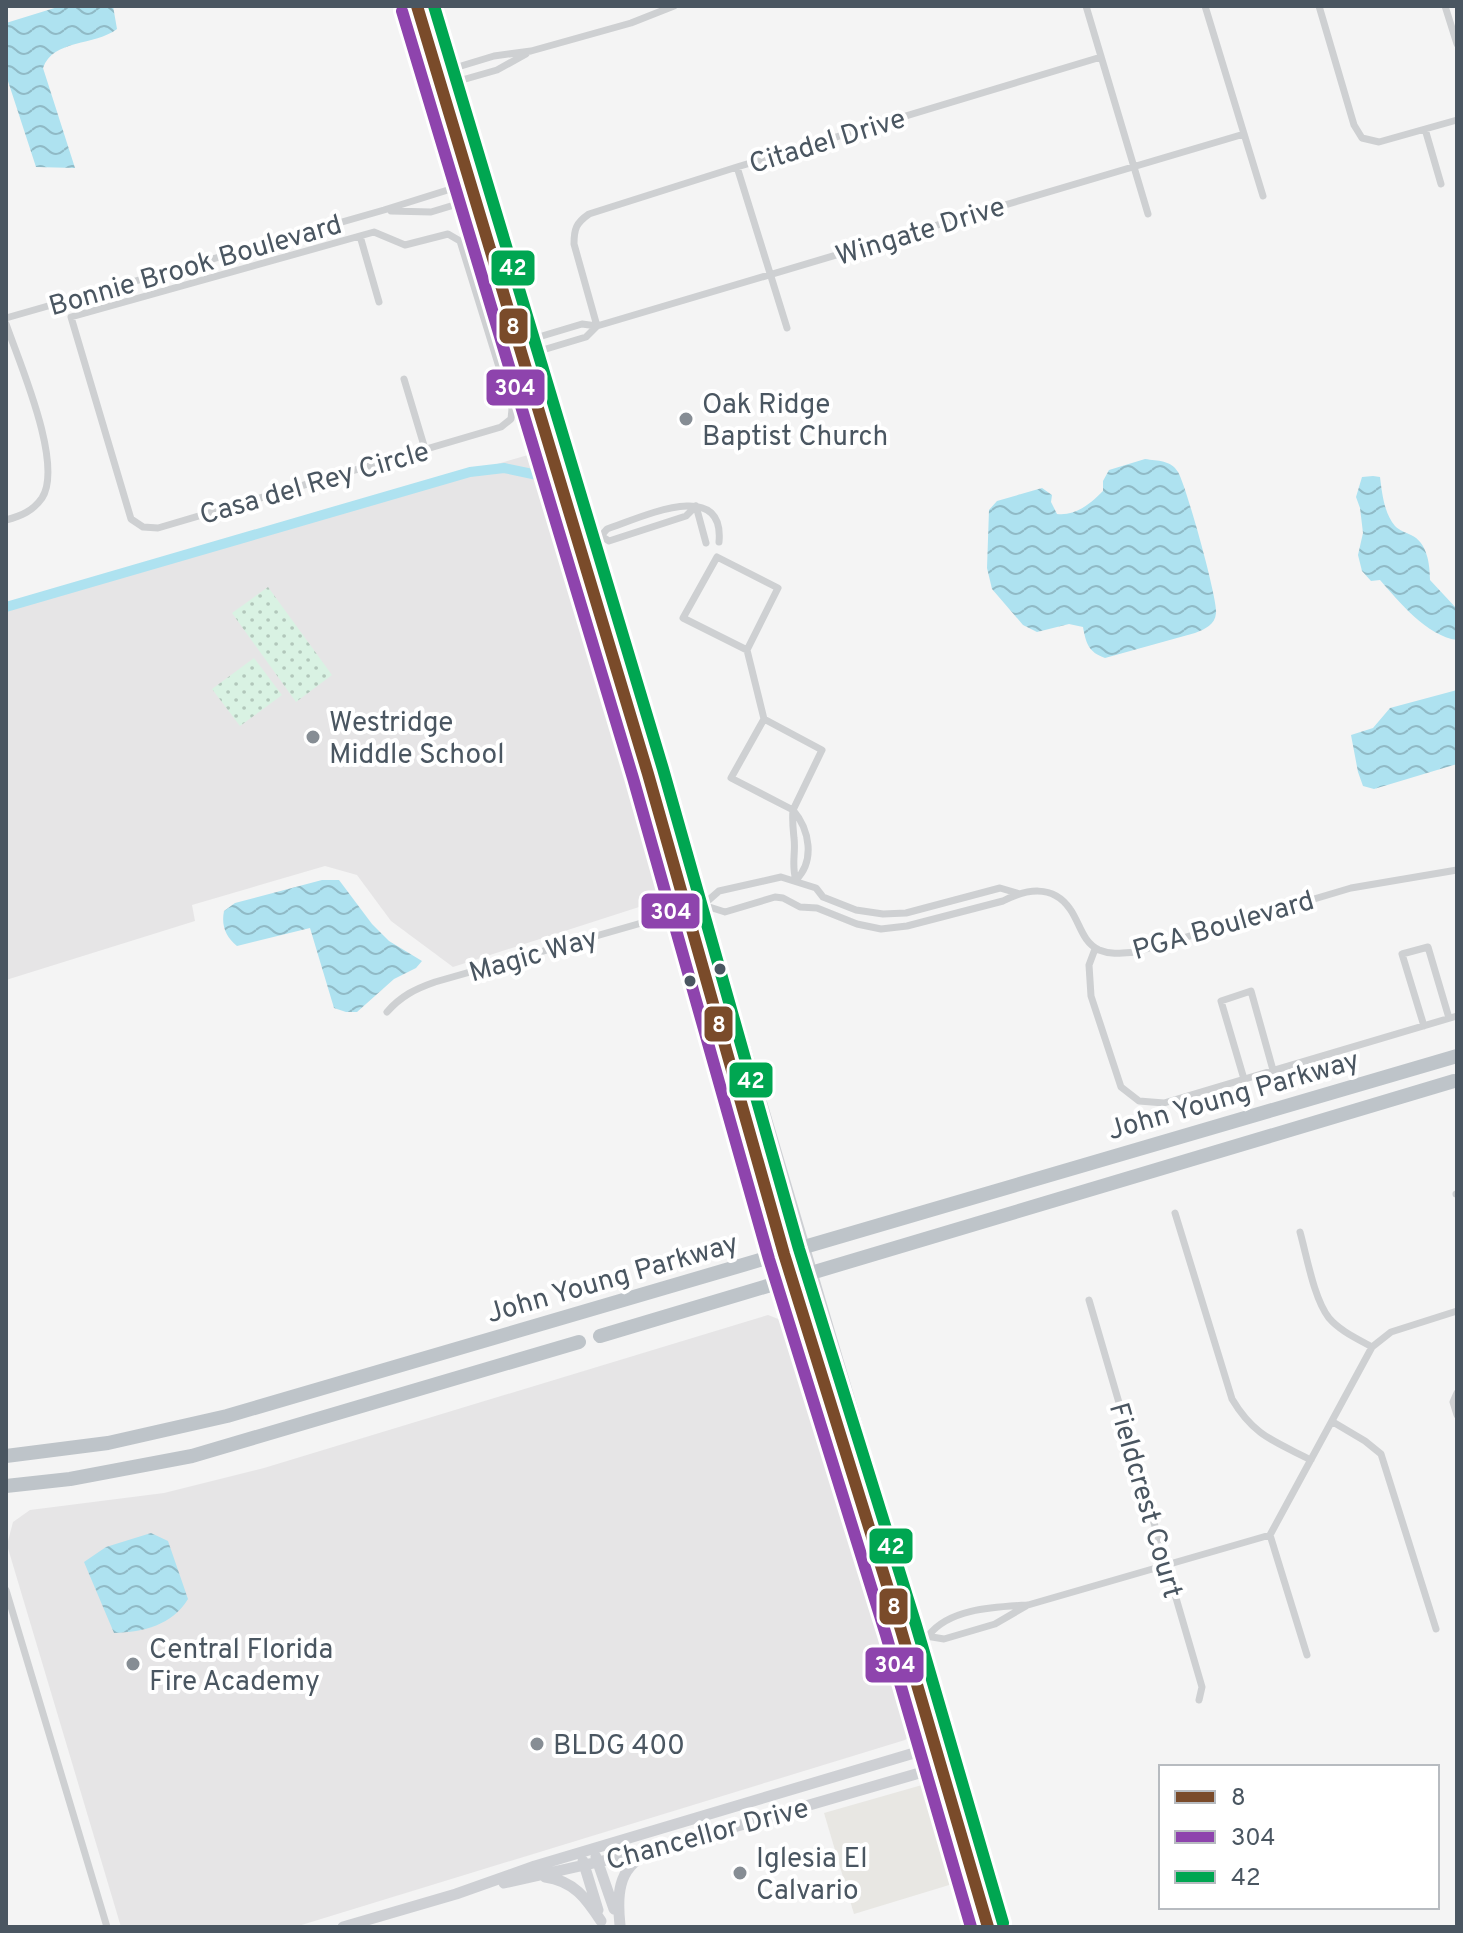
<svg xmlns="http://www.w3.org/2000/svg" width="1463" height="1933" font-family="Overpass,sans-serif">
<defs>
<pattern id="park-dots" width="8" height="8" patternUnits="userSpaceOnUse" patternTransform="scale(2)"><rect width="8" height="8" fill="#d9f2e3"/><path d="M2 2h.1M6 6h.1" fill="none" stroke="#b2c7bb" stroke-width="1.8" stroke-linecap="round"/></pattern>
<pattern id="water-waves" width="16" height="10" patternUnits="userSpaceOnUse" patternTransform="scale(2)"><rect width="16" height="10" fill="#aee2f0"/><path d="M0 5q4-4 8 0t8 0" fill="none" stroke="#90bac6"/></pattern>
</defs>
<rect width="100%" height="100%" fill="#f4f4f4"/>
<path fill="#e8e7e3" d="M 922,1785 L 933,1794 L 959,1882 L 854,1914 L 824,1813 Z"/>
<path fill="#e6e5e6" d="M 535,453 L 667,898 L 453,967 L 391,921 L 357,875 L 325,866 L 192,905 L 195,921 L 6,980 L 6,607 Z
M 768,1315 L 786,1322 L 913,1733 L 905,1740 L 295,1927 L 121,1927 L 7,1545 L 13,1522 L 30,1510 L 164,1493 L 264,1468 Z"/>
<path fill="url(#park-dots)" d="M 268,587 L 332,675 L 296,702 L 232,613 Z
M 254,658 L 282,695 L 240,726 L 212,689 Z"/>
<path fill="url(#water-waves)" d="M 61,6 L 113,6 L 117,29 C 95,46 53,39 43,68 L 75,168 L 36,167 L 6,75 L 6,23 Z
M 1145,459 C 1158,461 1171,460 1178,472 C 1186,485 1218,600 1216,613 C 1215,625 1205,629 1195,633 L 1105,658 C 1088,652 1086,643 1083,627 L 1069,624 L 1037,632 L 1023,625 L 992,589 L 987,568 L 989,510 L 997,501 L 1042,488 L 1052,495 L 1051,502 L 1057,514 C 1076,516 1090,504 1103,491 L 1103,481 L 1109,470 Z
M 1373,476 L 1380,477 C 1382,493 1384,513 1395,526 C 1400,531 1405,532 1411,535 C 1427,542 1430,564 1430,580 L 1457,609 L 1457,640 C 1427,636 1399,602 1380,580 L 1371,581 L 1362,571 L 1358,555 L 1363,533 L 1360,508 L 1356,497 L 1362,477 Z
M 1457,690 L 1457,764 L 1374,789 L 1363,786 L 1358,772 L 1351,735 L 1373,728 L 1390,708 Z
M 322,880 L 339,880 L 372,924 L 389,941 L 422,961 L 416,968 L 394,979 L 357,1012 L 346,1012 L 334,1008 L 310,928 L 237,946 C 226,937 221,926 224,911 L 235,903 Z
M 151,1533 L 168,1541 L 188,1599 C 172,1625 144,1632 114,1633 L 84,1562 L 106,1547 Z"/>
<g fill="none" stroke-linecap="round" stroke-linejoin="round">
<path stroke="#aee2f0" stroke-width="10" d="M 6,607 L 470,472 L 504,468 L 542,476"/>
<path stroke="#ced0d2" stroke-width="7" d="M 1086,6 L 1148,214
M 1205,6 L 1263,196
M 1319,6 L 1354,125 L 1362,138 L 1379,142 L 1457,120
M 1445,6 L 1457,44
M 438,73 L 494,56 L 531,51 L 631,23 L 674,6
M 441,86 L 497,70 L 526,54
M 1425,129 L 1441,184
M 737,167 L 787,328
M 391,211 L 431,212 L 474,199
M 374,232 L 405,245 L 448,234 L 460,241 L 512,409 L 511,419 L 501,427 L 158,528 L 143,527 L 131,519 L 71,317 Z
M 360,236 L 379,302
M 6,318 L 384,210 L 470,183
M 6,324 C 19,362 64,464 42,498 C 33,511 21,516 6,520
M 597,326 L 574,244 C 574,229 576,223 589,214 L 737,167 L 1101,57
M 532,339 L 582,324 L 597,326 L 1244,134
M 536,352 L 586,337 L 597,326
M 404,379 L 425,449
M 601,536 L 607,529 C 638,519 725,476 719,542
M 601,536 L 609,541 L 686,516 L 696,506 L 706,543
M 717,557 L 778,588 L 747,650 L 683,618 Z
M 747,650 L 764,719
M 764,719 L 822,750 L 793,810 L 731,778 Z
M 793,810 C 810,830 815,861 796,880
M 793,810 C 792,821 793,828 794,838 C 796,853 791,865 796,880
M 1017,893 L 1000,888 L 906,913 L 883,914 L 856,910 L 823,897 L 816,888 L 781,877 L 719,891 L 703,905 L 725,912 L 775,897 L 783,898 L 800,907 L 817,908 L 857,924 L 881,929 L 907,926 L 1003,901 C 1026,889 1053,884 1070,909 C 1080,923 1082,942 1099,950 C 1111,955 1123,953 1136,952 L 1351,888 L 1457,870
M 1095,949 L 1089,965 L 1091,996 L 1121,1087 L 1139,1101 L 1164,1103 L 1457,1016
M 387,1012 C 401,996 415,989 435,982 L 687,910
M 1424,1026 L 1402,954 L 1428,947 L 1449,1018
M 1244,1079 L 1221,1001 L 1251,991 L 1273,1070
M 1456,1194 L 1457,1194
M 1175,1213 L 1232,1399 C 1254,1436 1274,1441 1311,1460
M 1300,1232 C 1307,1257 1314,1299 1329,1318 C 1340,1331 1358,1339 1372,1347
M 1089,1300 L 1202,1687 L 1199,1700
M 1457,1393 L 1453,1402 L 1457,1415
M 1333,1422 L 1365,1441 L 1381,1454 L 1436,1629
M 1270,1535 L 1307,1655
M 6,1590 L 107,1927
M 929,1635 C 950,1608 996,1607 1028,1605 L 1270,1535 L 1372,1347 L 1391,1332 L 1457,1311
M 926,1636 L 944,1639 L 995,1624 L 1026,1606"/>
<path stroke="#ced0d4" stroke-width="11" d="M 417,6 L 648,774 L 784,1254 L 901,1630 L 988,1927
M 437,6 L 536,352 L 663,770 L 1006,1927
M 866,1521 L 878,1529 L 887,1552
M 596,1857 L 614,1909
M 583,1861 L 598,1910
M 545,1877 C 574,1881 586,1898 601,1921
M 504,1883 L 665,1847 L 947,1765
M 620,1925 C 617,1898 617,1868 646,1855
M 343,1927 L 456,1894 L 535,1866 L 941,1745"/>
<path stroke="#bec4c9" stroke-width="14" d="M 600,1336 L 1454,1081
M 6,1456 L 108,1443 L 227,1416 L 1457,1056
M 6,1486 L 70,1479 L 192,1456 L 579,1342"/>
<defs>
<path id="bus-1" d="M 417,6 L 648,774 L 784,1254 L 901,1630 L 988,1927"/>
<path id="bus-2" d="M 402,11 L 633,778 L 769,1259 L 886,1635 L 971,1927"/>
<path id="bus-3" d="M 434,6 L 663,769 L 799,1249 L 916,1625 L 1003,1923"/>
</defs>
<use href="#bus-1" stroke="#fff" stroke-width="18"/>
<use href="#bus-2" stroke="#fff" stroke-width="18"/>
<use href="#bus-3" stroke="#fff" stroke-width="18"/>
<use href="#bus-1" stroke="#7a4b2a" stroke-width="12"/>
<use href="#bus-2" stroke="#8e44ad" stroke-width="12"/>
<use href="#bus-3" stroke="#00a651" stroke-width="12"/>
</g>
<g fill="#868d94" stroke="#fff" stroke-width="3">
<circle cx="686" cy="419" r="8"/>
<circle cx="313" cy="737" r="8"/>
<circle cx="133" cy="1664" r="8"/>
<circle cx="537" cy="1744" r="8"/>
<circle cx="740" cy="1873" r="8"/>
</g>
<g fill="#4a5661" stroke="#fff" stroke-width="3">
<circle cx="720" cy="969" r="7"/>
<circle cx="690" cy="981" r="7"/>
</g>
<g text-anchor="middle" stroke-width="8" stroke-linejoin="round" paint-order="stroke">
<g font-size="28" fill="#4a5661" stroke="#fff">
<text transform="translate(827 140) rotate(-17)" y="10">Citadel Drive</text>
<text transform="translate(920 230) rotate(-17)" y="10">Wingate Drive</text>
<text transform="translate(195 264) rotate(-16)" y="10">Bonnie Brook Boulevard</text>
<text transform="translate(314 482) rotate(-16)" y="10">Casa del Rey Circle</text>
<text transform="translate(1223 924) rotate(-16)" y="10">PGA Boulevard</text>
<text transform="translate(533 954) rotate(-16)" y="10">Magic Way</text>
<text transform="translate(1233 1094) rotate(-16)" y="10">John Young Parkway</text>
<text transform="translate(612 1277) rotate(-16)" y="10">John Young Parkway</text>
<text transform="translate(1147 1500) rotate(74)" y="10">Fieldcrest Court</text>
<text transform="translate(707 1833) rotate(-15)" y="10">Chancellor Drive</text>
</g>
<g font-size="28" fill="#4a5661" stroke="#fff" text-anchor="start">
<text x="702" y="413">Oak Ridge<tspan x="702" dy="32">Baptist Church</tspan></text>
<text x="329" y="731">Westridge<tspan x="329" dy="32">Middle School</tspan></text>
<text x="149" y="1658">Central Florida<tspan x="149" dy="32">Fire Academy</tspan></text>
<text x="553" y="1754">BLDG 400</text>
<text x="756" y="1867">Iglesia El<tspan x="756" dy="32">Calvario</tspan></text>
</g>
</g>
<g stroke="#fff" stroke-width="3">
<rect x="490" y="249" width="46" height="38" rx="8" fill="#00a651"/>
<rect x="498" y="307" width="31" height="38" rx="8" fill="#7a4b2a"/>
<rect x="485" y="368" width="61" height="39" rx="8" fill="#8e44ad"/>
<rect x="640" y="892" width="61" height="38" rx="8" fill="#8e44ad"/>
<rect x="703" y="1005" width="31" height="38" rx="8" fill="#7a4b2a"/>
<rect x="728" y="1061" width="46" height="38" rx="8" fill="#00a651"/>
<rect x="868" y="1527" width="46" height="38" rx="8" fill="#00a651"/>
<rect x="878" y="1587" width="31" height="39" rx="8" fill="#7a4b2a"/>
<rect x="864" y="1646" width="61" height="38" rx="8" fill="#8e44ad"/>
</g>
<g font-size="22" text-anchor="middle" font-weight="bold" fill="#fff">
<text x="513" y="275">42</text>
<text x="513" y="334">8</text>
<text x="515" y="395">304</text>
<text x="671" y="919">304</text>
<text x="719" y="1032">8</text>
<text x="751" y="1088">42</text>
<text x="891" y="1554">42</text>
<text x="894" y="1614">8</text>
<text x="895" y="1672">304</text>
</g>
<rect width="1463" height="1933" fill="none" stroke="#4a5661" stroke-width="16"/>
<rect x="1159" y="1765" width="280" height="144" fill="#ffffff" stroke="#b7bbc0" stroke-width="2"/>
<rect x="1175" y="1791" width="40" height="12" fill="#7a4b2a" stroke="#b7bbc0" stroke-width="2"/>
<text x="1231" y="1805" font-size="24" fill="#4a5661">8</text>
<rect x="1175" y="1831" width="40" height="12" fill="#8e44ad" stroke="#b7bbc0" stroke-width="2"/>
<text x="1231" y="1845" font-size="24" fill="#4a5661">304</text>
<rect x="1175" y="1871" width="40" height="12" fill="#00a651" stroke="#b7bbc0" stroke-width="2"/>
<text x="1231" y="1885" font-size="24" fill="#4a5661">42</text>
</svg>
